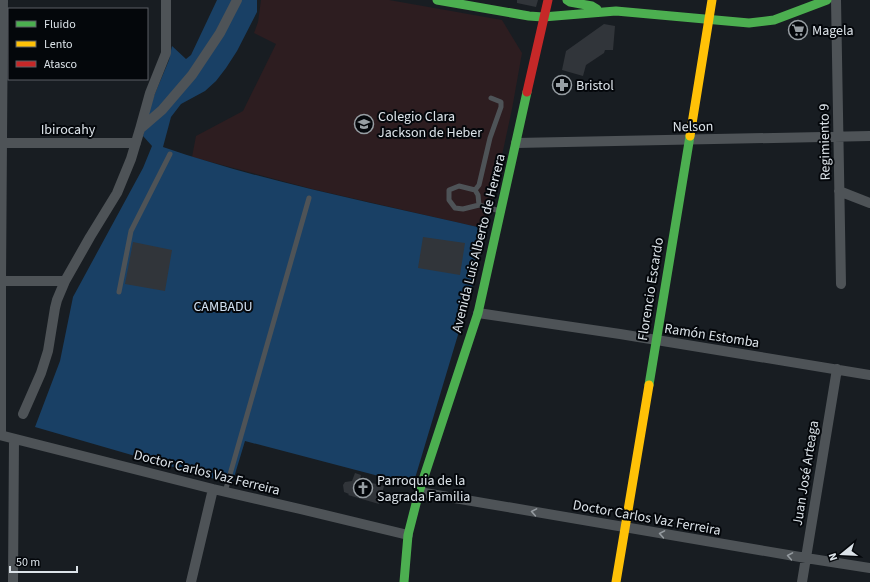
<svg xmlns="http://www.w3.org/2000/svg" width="870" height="582" font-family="'Source Sans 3',sans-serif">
<rect width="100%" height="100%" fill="#181d22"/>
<path fill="#2d1d20" d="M 261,0 L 389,0 L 502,20 L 522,53 L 512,109 L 486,229 L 312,189 L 192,157 L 196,136 L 243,111 L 276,44 L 254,33 L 258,22 Z"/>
<path fill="#194065" d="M 217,0 L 257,0 L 257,12 L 237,51 L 226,68 L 216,81 L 205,91 L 181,104 L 171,117 L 163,147 C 268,183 378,204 486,229 L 472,288 L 413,485 L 245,441 L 232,484 L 35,427 L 60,361 L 73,297 L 143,168 L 152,146 L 143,136 L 151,103 L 169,60 L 172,46 L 186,59 L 191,55 Z"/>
<path fill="#31353a" d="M 517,0 L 538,0 L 536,7 L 517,3 Z
M 604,24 L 615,26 L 613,50 L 605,50 L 604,53 L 586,65 L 583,76 L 562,70 L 566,51 Z
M 423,237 L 465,243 L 460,275 L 418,268 Z
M 133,242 L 172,250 L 165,291 L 125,284 Z
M 355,473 L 361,475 L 360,480 L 384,486 L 379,504 L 348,495 L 349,494 L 344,492 L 343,485 L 345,482 L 352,481 Z"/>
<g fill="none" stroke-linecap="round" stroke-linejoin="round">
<path stroke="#4e5357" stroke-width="5" d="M 475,190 L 479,185 L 490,138 L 501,107 L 501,102 L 491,98
M 479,205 L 478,195 L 475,190 L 459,186 L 449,190 L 449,200 L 455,208 L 463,209 L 479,205 L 500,211
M 119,292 L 131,231 L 170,154
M 225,492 L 309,198"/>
<path stroke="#4e5357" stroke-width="10" d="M 836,0 L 841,284
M 140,129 L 150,93 L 166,53 L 166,0
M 0,143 L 136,143
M 516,143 L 870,136
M 839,191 L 870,203
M 0,281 L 65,281
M 478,313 L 620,334 L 870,375
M 23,414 L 41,373 L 48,351 L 55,308 L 57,300 L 65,281 L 90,237 L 117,193 L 131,159 L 140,129 L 162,110 L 192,75 L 220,33 L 237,0
M 0,435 L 213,489 L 300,509 L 408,535
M 1,435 L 1,281 L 3,0
M 419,492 L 806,558 L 870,568
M 13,582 L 14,439
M 191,582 L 213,489
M 802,582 L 837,369"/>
<path stroke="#4caf50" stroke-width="9" d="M 437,0 L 529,16 L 543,17 L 616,11 L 749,23 L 774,20 L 827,0
M 567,0 L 570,2 L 592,6 L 597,9
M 649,385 L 690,136
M 404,582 L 408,535 L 419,492 L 478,313 L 527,92"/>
<path stroke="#ffc107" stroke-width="9" d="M 690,136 L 712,0
M 616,582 L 649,385"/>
<path stroke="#c62828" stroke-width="9" d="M 527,92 L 548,0"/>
</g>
<defs><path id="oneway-chevron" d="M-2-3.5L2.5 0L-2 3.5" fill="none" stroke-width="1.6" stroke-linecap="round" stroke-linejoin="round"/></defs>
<g stroke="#959ba0">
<use href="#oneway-chevron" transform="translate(534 512) rotate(-170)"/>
<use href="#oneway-chevron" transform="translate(662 534) rotate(-170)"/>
<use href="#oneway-chevron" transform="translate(790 556) rotate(-170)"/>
</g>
<defs>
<symbol id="supermarket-ring" viewBox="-11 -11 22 22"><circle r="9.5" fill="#04070b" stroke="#979ea3" stroke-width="1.5"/><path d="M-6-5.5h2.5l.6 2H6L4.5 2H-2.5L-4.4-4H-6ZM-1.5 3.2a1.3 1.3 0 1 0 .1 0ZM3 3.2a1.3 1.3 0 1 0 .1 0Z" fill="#979ea3"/></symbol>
<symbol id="pharmacy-ring" viewBox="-11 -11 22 22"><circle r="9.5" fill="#04070b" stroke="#979ea3" stroke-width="1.5"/><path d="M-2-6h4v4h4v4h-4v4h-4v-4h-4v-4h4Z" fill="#979ea3"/></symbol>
<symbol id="school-ring" viewBox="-11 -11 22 22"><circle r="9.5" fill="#04070b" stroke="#979ea3" stroke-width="1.5"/><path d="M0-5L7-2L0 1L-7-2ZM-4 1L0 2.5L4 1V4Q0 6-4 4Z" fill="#979ea3"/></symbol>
<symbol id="church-ring" viewBox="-11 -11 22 22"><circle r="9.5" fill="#04070b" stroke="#979ea3" stroke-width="1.5"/><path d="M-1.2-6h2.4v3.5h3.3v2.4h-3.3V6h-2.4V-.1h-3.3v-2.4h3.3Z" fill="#979ea3"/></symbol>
</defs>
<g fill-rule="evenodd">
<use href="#supermarket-ring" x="787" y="19" width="22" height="22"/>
<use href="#pharmacy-ring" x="551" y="74" width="22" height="22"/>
<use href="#school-ring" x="353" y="113" width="22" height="22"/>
<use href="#church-ring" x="352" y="477" width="22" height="22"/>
</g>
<g text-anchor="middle" stroke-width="4" stroke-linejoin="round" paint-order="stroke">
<g font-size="14" fill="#dce3e9" stroke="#04070b" text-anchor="start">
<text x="812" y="35">Magela</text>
<text x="576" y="90">Bristol</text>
<text x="378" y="121">Colegio Clara<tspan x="378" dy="16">Jackson de Heber</tspan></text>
<text x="377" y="485">Parroquia de la<tspan x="377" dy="16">Sagrada Familia</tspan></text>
</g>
<g font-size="14" fill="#dce3e9" stroke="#04070b">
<text transform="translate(693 126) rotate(-1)" y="5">Nelson</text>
<text x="68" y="134">Ibirocahy</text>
<text transform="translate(824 142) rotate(-91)" y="5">Regimiento 9</text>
<text transform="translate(478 243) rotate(-76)" y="5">Avenida Luis Alberto de Herrera</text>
<text transform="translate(650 289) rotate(-81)" y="5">Florencio Escardo</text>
<text transform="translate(712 335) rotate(9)" y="5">Ramón Estomba</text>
<text transform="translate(207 472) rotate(14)" y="5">Doctor Carlos Vaz Ferreira</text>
<text transform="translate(805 473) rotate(-81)" y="5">Juan José Arteaga</text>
<text transform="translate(647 517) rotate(10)" y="5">Doctor Carlos Vaz Ferreira</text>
</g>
<g font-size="14" fill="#d1e0f1" stroke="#04070b">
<text x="223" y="311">CAMBADU</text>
</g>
</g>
<rect x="8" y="8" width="140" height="72" fill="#04070b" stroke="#5a5f64"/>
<rect x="16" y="21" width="20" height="6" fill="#4caf50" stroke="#5a5f64"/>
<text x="44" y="28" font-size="12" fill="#dce3e9">Fluido</text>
<rect x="16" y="41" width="20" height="6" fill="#ffc107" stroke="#5a5f64"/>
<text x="44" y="48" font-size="12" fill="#dce3e9">Lento</text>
<rect x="16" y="61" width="20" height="6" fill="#c62828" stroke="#5a5f64"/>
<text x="44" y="68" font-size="12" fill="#dce3e9">Atasco</text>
<g transform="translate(842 554) rotate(252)" stroke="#04070b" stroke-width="3" paint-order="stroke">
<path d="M0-3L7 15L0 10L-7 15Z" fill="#dce3e9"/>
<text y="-6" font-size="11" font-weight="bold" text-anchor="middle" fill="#dce3e9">N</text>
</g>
<path d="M10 566v6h67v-6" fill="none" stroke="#dce3e9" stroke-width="2"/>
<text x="16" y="566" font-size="12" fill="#dce3e9" stroke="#04070b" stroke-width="3" paint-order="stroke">50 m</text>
</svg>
